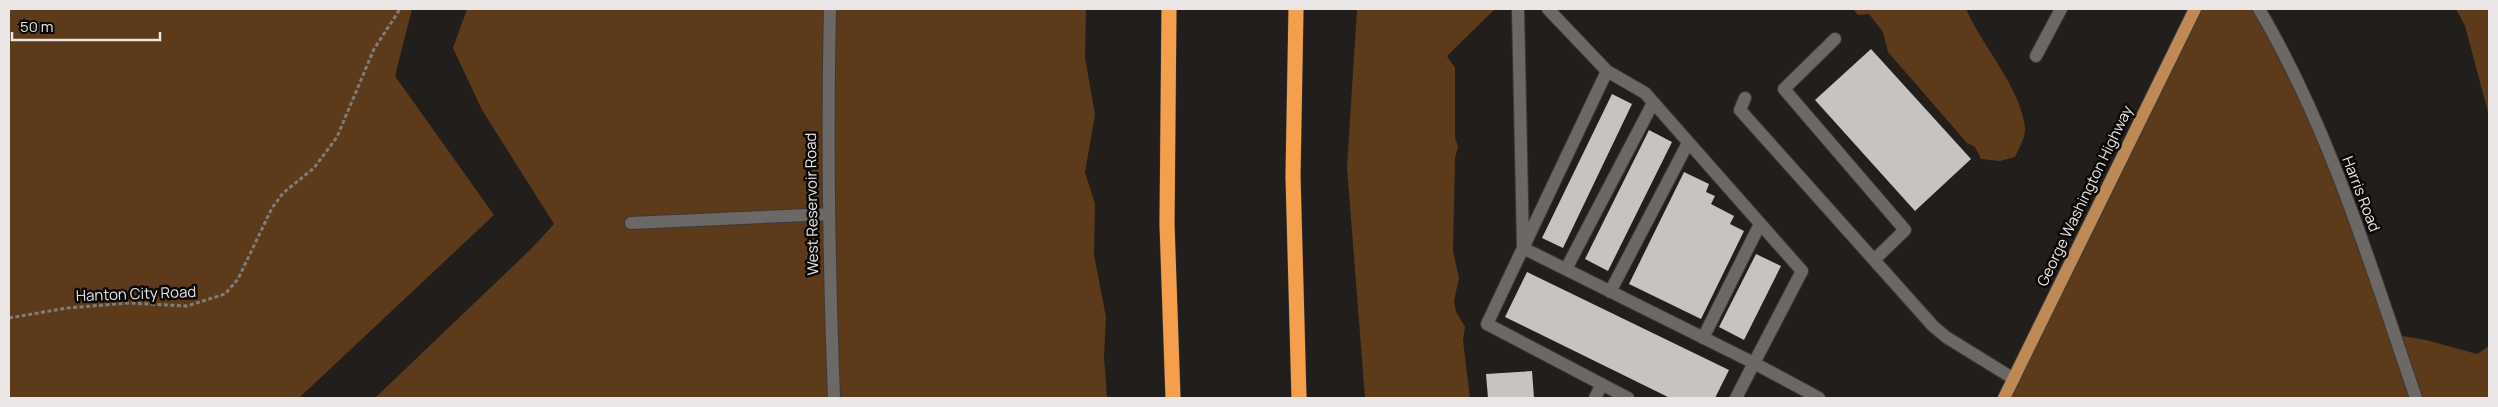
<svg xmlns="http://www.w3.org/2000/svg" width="2498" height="407" font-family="Manrope,sans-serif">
<rect width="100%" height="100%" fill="#211e1b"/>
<path fill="#5d3a19" d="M 9,9 L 412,9 L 395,76 L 494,215 L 299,398 L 9,398 Z
M 467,9 L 1086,9 L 1085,57 L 1095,115 L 1085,172 L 1095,204 L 1094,255 L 1106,317 L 1104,356 L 1107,398 L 375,398 L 532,248 L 554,224 L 482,110 L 453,48 Z
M 1357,9 L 1495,9 L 1447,56 L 1455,68 L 1455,137 L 1458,147 L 1455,158 L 1453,251 L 1459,278 L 1454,301 L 1456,312 L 1465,327 L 1463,340 L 1470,398 L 1365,398 L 1347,167 Z
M 1853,9 L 1966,9 C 1982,46 2021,88 2025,128 C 2026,137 2019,148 2015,157 L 2000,161 L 1981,159 L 1975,147 L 1967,143 L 1888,52 L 1883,32 L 1869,14 L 1858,15 Z
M 2199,9 L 2262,9 L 2308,108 L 2391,334 L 2426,340 L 2477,354 L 2489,346 L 2489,398 L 2006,398 Z
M 2456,9 L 2489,9 L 2489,116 L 2465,26 Z"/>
<path fill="#c8c3c0" d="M 1871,49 L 1971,159 L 1915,211 L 1815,100 Z
M 1612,94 L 1632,104 L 1563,248 L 1542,238 Z
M 1649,130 L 1672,142 L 1608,271 L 1585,259 Z
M 1684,172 L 1709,184 L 1706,192 L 1715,196 L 1711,204 L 1734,216 L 1730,224 L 1744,231 L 1701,319 L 1629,284 Z
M 1756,254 L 1781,266 L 1744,340 L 1719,327 Z
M 1527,272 L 1729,370 L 1715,398 L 1670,398 L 1505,317 Z
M 1532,371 L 1534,398 L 1488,398 L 1486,374 Z"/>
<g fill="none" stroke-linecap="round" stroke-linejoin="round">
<defs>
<path id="minor" d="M 830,9 C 827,139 829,268 834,398
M 1518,9 L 1523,246
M 1548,9 L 1607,71 L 1487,324 L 1628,398
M 2259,9 C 2330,129 2371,267 2416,398
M 1835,39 L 1784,89 L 1905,230 L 1875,259
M 2036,56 L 2061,9
M 1607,71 L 1645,93 L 1802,271 L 1754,363 L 1819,398
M 1745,98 L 1740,110 L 1933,326 L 1946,337 L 2014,379
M 631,223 L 829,214
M 1523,248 L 1754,363 L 1736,398
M 1566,269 L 1653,103
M 1610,292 L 1688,143
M 1703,338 L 1760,224
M 1595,398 L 1602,384"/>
<path id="major" d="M 2004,398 L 2195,9"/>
<path id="highway" d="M 1169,9 L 1167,224 L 1173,398
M 1296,9 L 1293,176 L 1299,398"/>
</defs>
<use href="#minor" stroke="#3c3937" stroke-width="14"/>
<use href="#major" stroke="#3c3937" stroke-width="14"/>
<use href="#highway" stroke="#3c3937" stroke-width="16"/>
<path stroke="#7f7c7a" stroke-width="3" stroke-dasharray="4 2.5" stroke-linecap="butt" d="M 9,318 L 67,308 L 129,303 L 187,306 L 225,294 L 238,279 L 272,208 L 283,193 L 314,168 L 337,137 L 374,49 L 400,9"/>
<use href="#minor" stroke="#6c6865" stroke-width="12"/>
<use href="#major" stroke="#be8957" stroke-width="12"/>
<use href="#highway" stroke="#f49f4d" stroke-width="15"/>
</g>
<g text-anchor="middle" stroke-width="5" stroke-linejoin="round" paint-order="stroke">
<g font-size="15" fill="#e9e6e5" stroke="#0a0807">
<text transform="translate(2361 194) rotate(69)" y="5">Harris Road</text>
<text transform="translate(2085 196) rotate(-64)" y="5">George Washington Highway</text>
<text transform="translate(812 204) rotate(-91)" y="5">West Reservoir Road</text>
<text transform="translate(136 294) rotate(-2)" y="5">Hanton City Road</text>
</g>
</g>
<rect width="2498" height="407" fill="none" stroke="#e9e6e5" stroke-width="20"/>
<path d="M12 32v8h148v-8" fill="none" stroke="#e9e6e5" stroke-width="2.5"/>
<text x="20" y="32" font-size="15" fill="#e9e6e5" stroke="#0a0807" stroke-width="4" paint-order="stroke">50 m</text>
</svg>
